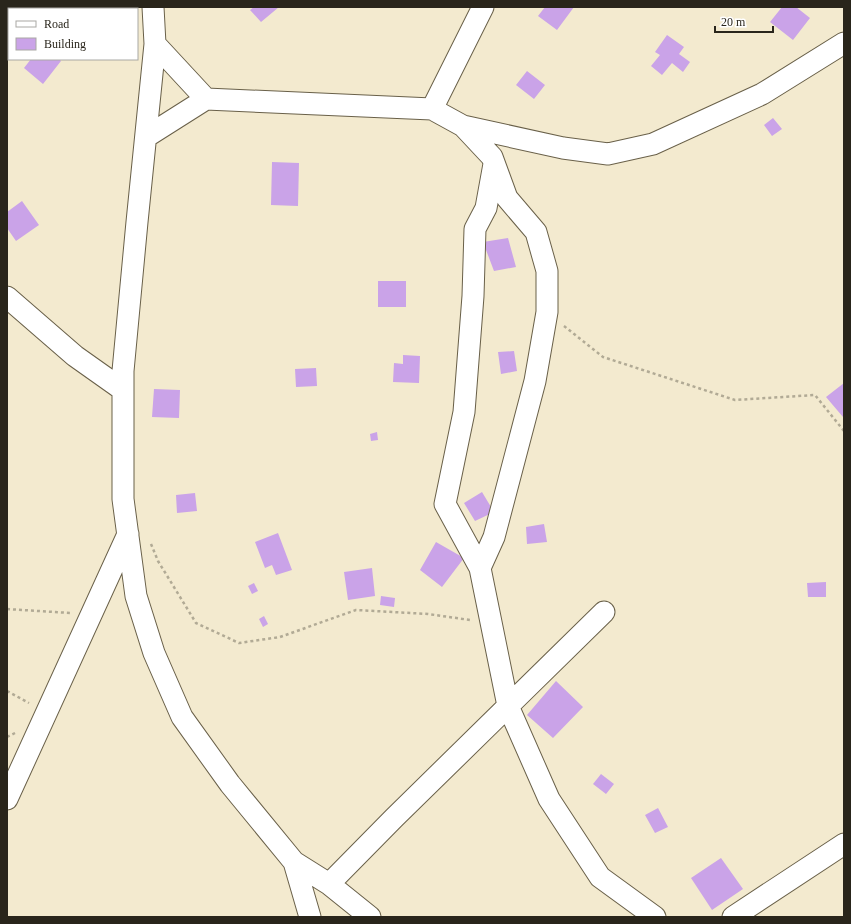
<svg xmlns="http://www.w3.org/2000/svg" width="851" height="924" font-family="Georgia,serif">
<rect width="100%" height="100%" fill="#f3eacf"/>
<path fill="#caa3e8" d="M 254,7 L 279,7 L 261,22 L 250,10 Z
M 545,7 L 574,7 L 557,30 L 538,16 Z
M 782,7 L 796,7 L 810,18 L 793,40 L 770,22 Z
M 667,35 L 684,47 L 679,54 L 690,62 L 683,72 L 672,63 L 662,75 L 651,66 L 660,55 L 655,52 Z
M 31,59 L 59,59 L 61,61 L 43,84 L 24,68 Z
M 527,71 L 545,85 L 534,99 L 516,85 Z
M 773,118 L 782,129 L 772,136 L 764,125 Z
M 272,162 L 299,163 L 298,206 L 271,205 Z
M 22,201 L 39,225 L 16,241 L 7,228 L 7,212 Z
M 508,238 L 516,267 L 494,271 L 483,242 Z
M 378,281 L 406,281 L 406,307 L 378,307 Z
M 514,351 L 517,371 L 501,374 L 498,352 Z
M 403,355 L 420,356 L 419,383 L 393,382 L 394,363 L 403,364 Z
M 316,368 L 317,386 L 296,387 L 295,369 Z
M 844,383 L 844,416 L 843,417 L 826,397 Z
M 154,389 L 180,390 L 179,418 L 152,417 Z
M 377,432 L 378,440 L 371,441 L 370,434 Z
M 482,492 L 494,512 L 475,521 L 464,503 Z
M 195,493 L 197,511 L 177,513 L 176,495 Z
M 544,524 L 547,542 L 527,544 L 526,527 Z
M 278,533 L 292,570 L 276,575 L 272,565 L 265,568 L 255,542 Z
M 436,542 L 464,558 L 442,587 L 420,570 Z
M 372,568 L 375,596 L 348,600 L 344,572 Z
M 826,582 L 826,597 L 808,597 L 807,583 Z
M 254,583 L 258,591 L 252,594 L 248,586 Z
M 381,596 L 395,598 L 394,607 L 380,605 Z
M 264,616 L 268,624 L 263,627 L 259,619 Z
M 556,681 L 583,707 L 553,738 L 527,715 Z
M 601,774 L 614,784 L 606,794 L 593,784 Z
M 658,808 L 668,827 L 655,833 L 645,815 Z
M 721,858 L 743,889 L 712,910 L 691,878 Z"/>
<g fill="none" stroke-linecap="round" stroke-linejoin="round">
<defs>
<path id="minor" d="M 153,7 L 155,44 L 137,222 L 123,371 L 123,499 L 136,596 L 154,653 L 182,717 L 230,784 L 294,862 L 329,884 L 370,917
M 155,44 L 206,99 L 432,109
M 463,126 L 563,148 L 608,154 L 653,144 L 762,94 L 844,43
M 146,137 L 206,99
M 494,164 L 486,208 L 475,229 L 473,296 L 464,412 L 445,504 L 480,568 L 508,706 L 549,799 L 600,877 L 655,917
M 7,297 L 75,356 L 123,390
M 480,568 L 494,537 L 535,381 L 547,312 L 547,271 L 536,232 L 507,198 L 492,157 L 463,126 L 432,109 L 483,7
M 7,799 L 128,534
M 294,862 L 310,917
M 329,884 L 394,818 L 604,612
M 733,917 L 844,844"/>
<path id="tertiary" d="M 27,9 L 29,7
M 7,30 L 9,28"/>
</defs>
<use href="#minor" stroke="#696049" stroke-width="23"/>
<use href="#tertiary" stroke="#696049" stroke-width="24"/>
<path stroke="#b1aa95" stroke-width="2.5" stroke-dasharray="3 3" stroke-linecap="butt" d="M 564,326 L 603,357 L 735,400 L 815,395 L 844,431
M 151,544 L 158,561 L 196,623 L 239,643 L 280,637 L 356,610 L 428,614 L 470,620
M 7,609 L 70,613
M 7,691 L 29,703
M 7,737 L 15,733"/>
<use href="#minor" stroke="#fff" stroke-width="21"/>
<use href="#tertiary" stroke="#fff" stroke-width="22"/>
</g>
<rect width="851" height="924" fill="none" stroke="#29251b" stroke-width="16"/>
<rect x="8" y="8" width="130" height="52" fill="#ffffff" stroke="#a9a8a4"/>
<rect x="16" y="21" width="20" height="6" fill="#ffffff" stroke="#a9a8a4"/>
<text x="44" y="28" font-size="12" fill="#29251b">Road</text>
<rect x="16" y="38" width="20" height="12" fill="#caa3e8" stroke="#a9a8a4"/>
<text x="44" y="48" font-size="12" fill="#29251b">Building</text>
<path d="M715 26v6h58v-6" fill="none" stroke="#29251b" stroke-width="2"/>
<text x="721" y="26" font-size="12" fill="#29251b" stroke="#ffffff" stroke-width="3" paint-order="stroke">20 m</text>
</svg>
